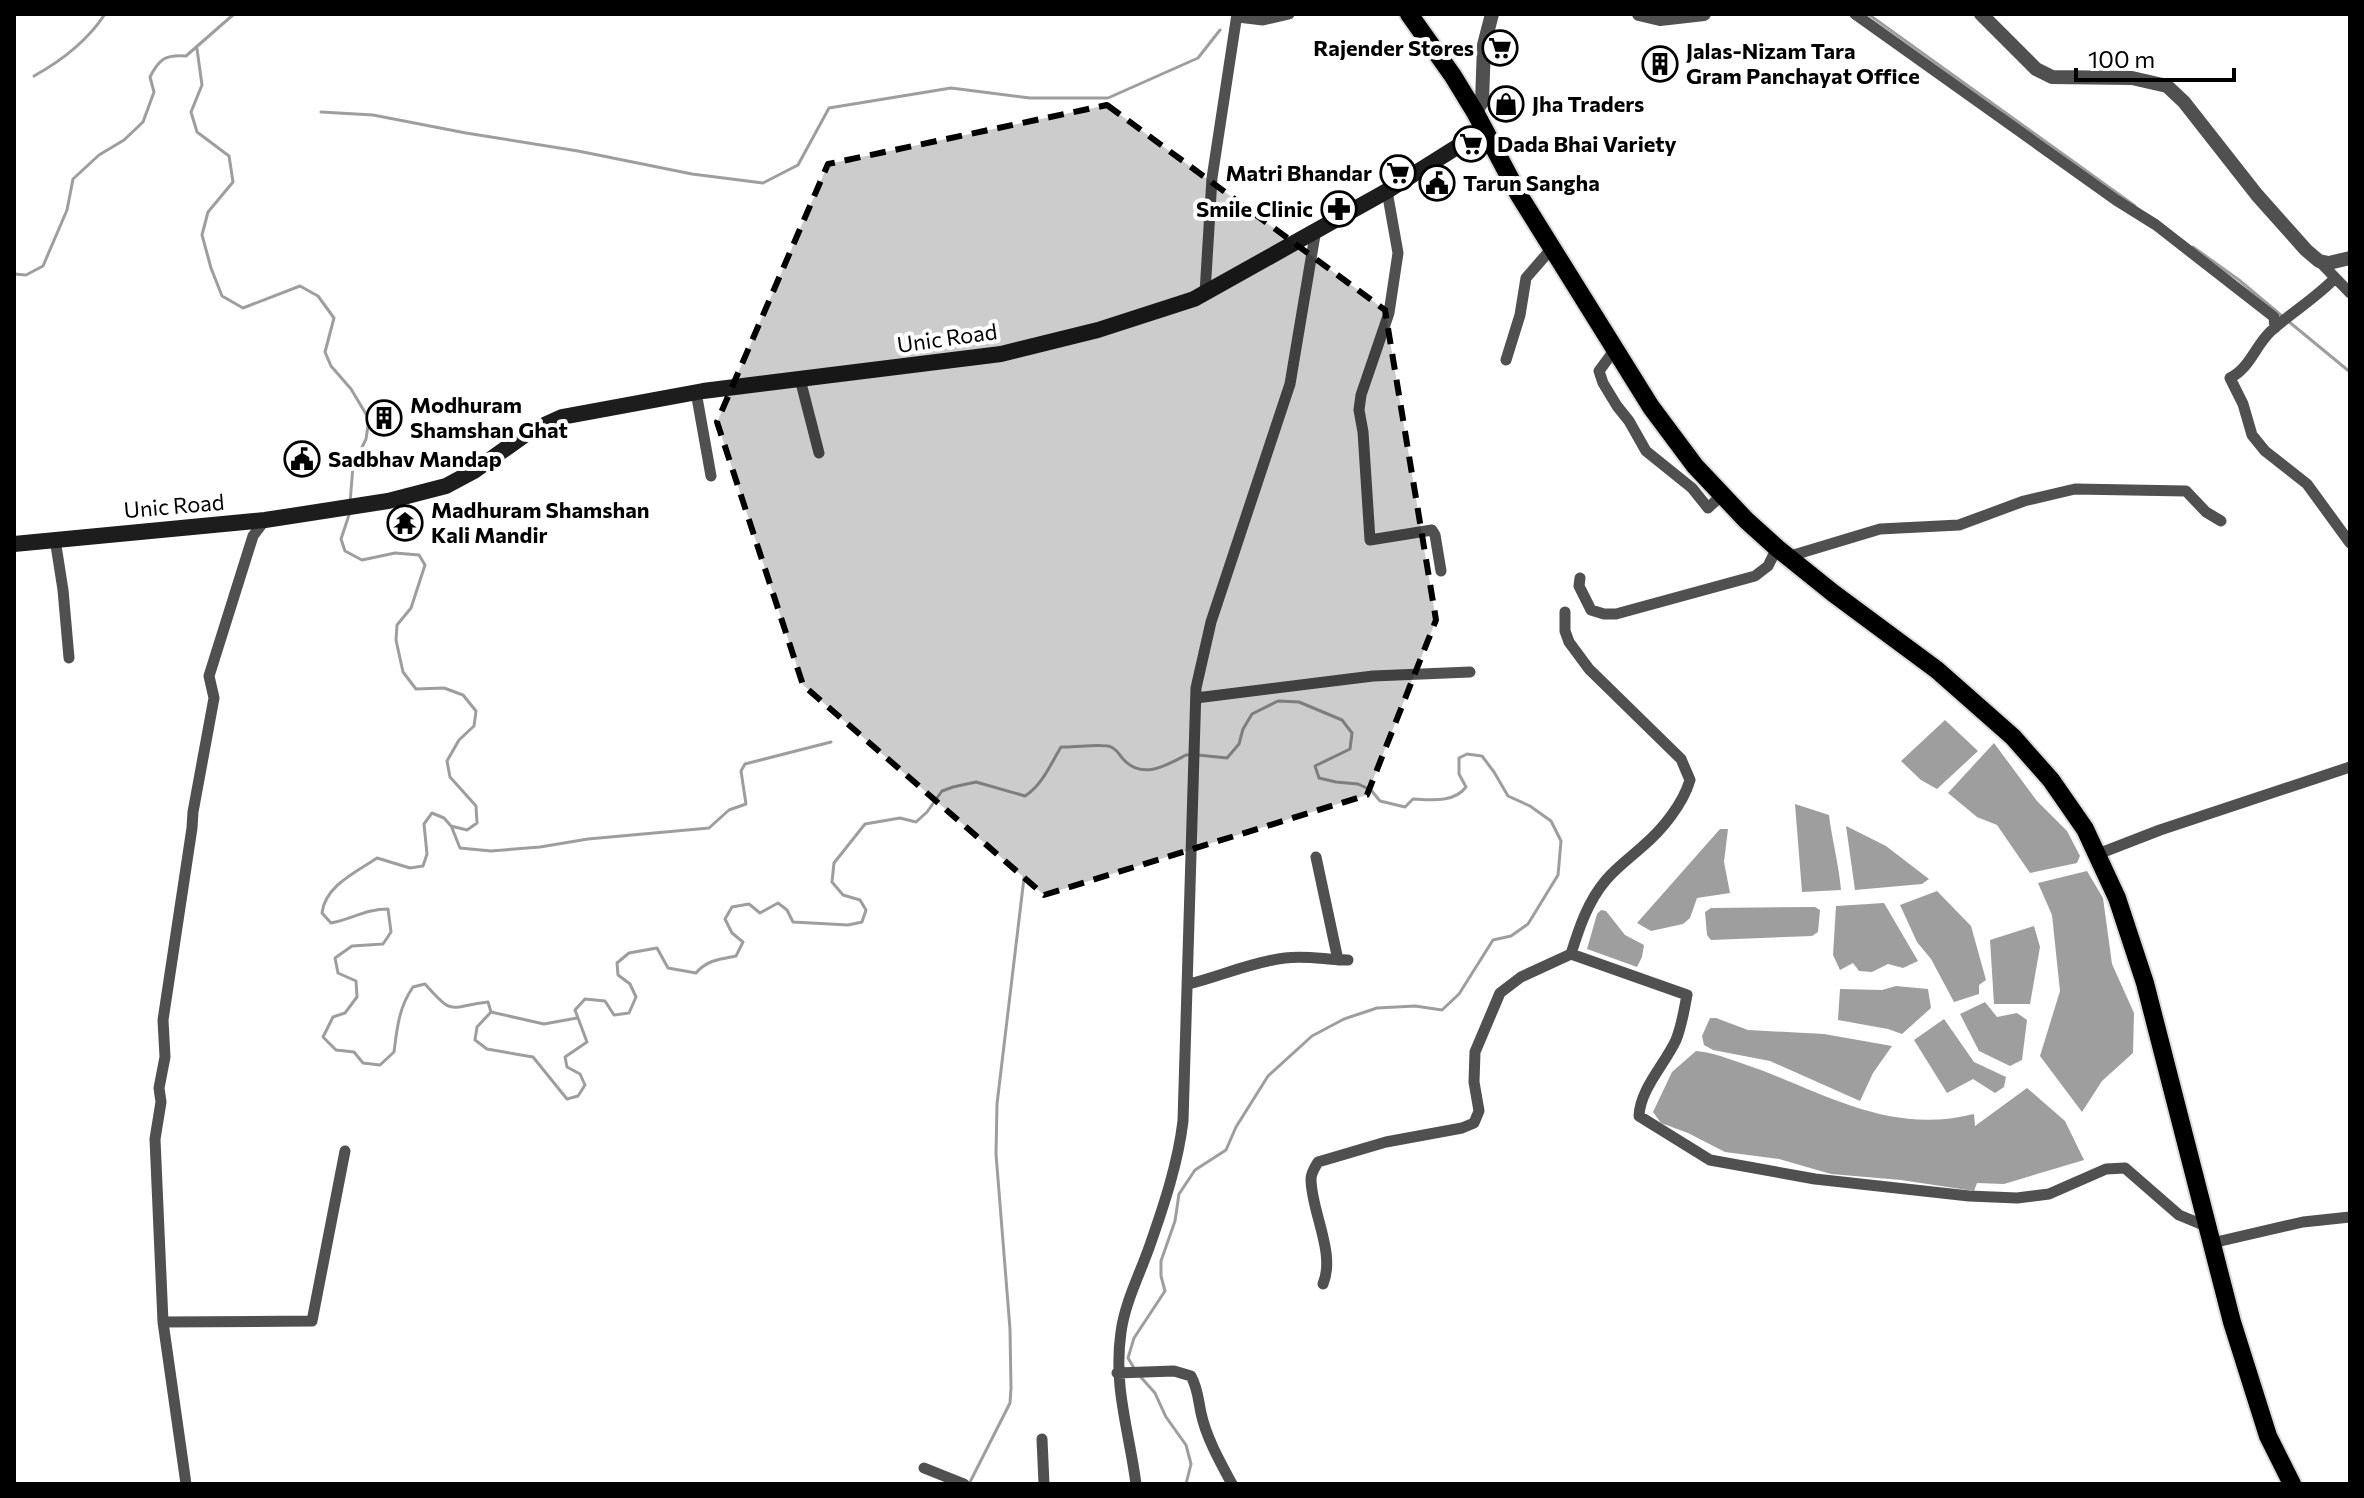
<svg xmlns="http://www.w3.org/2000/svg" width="2364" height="1498" font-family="Commissioner,sans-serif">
<rect width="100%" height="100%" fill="#fff"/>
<path fill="#9e9e9e" d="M 1945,720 L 1978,751 L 1937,789 L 1921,780 L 1901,761 Z
M 1994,743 L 2037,801 L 2067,831 L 2080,856 L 2077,863 L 2030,873 L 1997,825 L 1977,817 L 1948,793 Z
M 1795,804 L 1829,815 C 1832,840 1839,865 1841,890 L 1802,892 Z
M 1846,826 L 1886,846 L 1929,879 L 1922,884 L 1855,890 Z
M 1720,829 L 1728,829 L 1724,862 L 1730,893 L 1697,898 L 1690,918 L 1683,924 L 1651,931 L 1637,923 Z
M 2087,871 L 2103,898 L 2112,964 L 2134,1013 L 2133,1053 L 2102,1081 L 2082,1112 L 2040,1056 L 2060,991 L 2052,915 L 2038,883 Z
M 1937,891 L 1971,926 L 1986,980 L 1979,985 L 1979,994 L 1954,1002 L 1931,959 L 1917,942 L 1900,905 Z
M 1884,903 L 1918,961 L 1903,968 L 1888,964 L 1872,972 L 1859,971 L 1853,963 L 1840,970 L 1833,955 L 1836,906 Z
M 1815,907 L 1820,910 L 1818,932 L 1812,936 L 1711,940 L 1707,935 L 1705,912 L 1711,908 Z
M 1601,910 L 1606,911 L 1625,935 L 1644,945 L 1642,957 L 1637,967 L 1587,949 L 1597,914 Z
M 2034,926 L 2040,947 L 2030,1004 L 1994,1004 L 1990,940 Z
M 1896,986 L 1928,989 L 1931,1008 L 1902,1034 L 1888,1029 L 1838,1020 L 1840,989 L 1882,990 Z
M 1985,1002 L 1997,1017 L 2017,1013 L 2027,1020 L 2022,1060 L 2010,1066 L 1979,1051 L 1960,1014 Z
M 1710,1018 L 1716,1018 L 1748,1030 L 1824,1034 L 1892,1046 L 1873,1073 L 1860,1101 L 1770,1061 L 1713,1050 L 1704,1045 L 1702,1036 Z
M 1944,1019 L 1974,1062 L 2006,1077 L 2004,1087 L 1995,1093 L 1973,1079 L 1947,1093 L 1914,1040 Z
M 1696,1051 C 1718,1053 1739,1063 1761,1070 C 1833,1098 1894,1134 1974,1114 L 1975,1126 L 2027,1088 L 2065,1121 L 2084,1160 L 2004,1184 L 1977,1183 L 1974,1191 L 1901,1180 L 1831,1174 L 1779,1159 L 1725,1152 L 1688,1133 L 1661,1123 L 1653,1112 L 1672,1072 Z"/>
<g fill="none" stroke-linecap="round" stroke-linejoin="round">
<path stroke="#9e9e9e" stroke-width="3" d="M 1868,14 L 2135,206
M 197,49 L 202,85 L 191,112 L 197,132 L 229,156 L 233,182 L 208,212 L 202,235 L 211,268 L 222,296 L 243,308 L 300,286 L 318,296 L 334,318 L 325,352 L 331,366 L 351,389 L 369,419 L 366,439 L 353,466 L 350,503
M 34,76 C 61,61 88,40 105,14
M 321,112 L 373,115 L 466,133 L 578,151 L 692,174 L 763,183 L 798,165 L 829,108 L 951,88 L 1030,98 L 1108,98 L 1198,58 L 1220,30
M 2193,247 L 2239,280 L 2282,316
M 14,274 L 26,275 L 43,266 L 67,210 L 73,179 L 99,155 L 124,140 L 143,122 L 154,92 L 150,77 C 159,59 166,54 186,56 L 234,14
M 2288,321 L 2350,372
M 349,515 L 341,539 L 345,551 L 362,560 L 395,553 L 419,555 L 425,565 L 411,608 L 397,625 L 396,640 L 403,672 L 416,689 L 444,688 L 463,695 L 476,711 L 474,726 L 459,740 L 447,761 L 450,777 L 476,806 L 477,823 L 467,830 L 451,826 L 444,818 L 432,813 L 424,824 L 427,854 L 423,866 L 410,868 L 377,858 C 356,872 325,886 322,913 L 331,923 C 352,919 366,909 388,909 L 391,932 L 383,944 L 352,946 L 335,958 L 338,973 L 356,981 L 357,997 L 345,1013 L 333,1017 L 323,1037 L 336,1050 L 354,1052 L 363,1063 L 380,1065 L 394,1052 C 397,1028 399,1007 413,987 L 425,984 C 455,1018 448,1006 488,1002 L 491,1012 L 477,1027 L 475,1040 L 487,1049 L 533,1057 L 567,1099 L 578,1096 L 585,1085 L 580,1074 L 567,1067 L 565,1057 L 587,1042 L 575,1010 L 585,999 L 605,1001 L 614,1015 L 629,1013 L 636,997 L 630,984 L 618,975 L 617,963 L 629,953 L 657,948 L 668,968 L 696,973 C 707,960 720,959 736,956 L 743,942 L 732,933 L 725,919 L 732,907 L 749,904 L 760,913 L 778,903 L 787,910 L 793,922 L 848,925 L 862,922 L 866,910 L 860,900 L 843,895 L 832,882 L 834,863 L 865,824 L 900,818 L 916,822 L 927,812 L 942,791 L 953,787 L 976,782 L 1025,796 C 1043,784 1050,765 1061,747 C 1074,748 1102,743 1111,747 C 1118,750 1119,755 1124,760 C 1143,780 1167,765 1186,755 L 1191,755
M 452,828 L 460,848 L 491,851 L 540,847 L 588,839 L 709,828 L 729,810 L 746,804 L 741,771 L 745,764 L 831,742
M 491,1012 L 544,1024 L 577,1018
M 1134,1368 L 1128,1358 L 1134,1338 L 1165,1291 L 1161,1276 L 1161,1261 L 1175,1221 L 1179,1194 L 1195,1170 L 1226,1150 L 1236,1127 L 1268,1076 L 1312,1036 L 1344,1019 L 1377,1008 L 1415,1006 L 1442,1010 L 1459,994 L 1493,940 L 1511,936 L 1528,924 L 1558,875 L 1561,841 L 1551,821 L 1530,806 L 1508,796 L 1494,772 L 1482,756 L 1467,754 L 1459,758 L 1459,774 L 1466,787 C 1454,803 1431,800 1413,799 L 1405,807 L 1380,801 L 1371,790 L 1358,784 L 1336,782 L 1319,778 L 1315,766 L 1350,749 L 1352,733 L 1342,720 L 1299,702 L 1278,701 L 1252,714 L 1243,729 L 1239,744 L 1227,758 L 1198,755
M 1138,1374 L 1155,1393 L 1166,1417 L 1186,1445 L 1191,1464 L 1186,1484
M 969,1484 L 1010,1403 L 1011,1388 L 1010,1329 L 996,1154 L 997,1104 L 1024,878"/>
<defs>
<path id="primary" d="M 1409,14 L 1453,76 L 1475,112 L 1519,195 L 1651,407 L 1695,466 L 1746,520 L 1777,548 L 1833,593 L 1937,670 L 2013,737 L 2051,780 L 2085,829 L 2117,898 L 2145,983 L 2232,1322 L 2268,1436 L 2292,1484"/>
</defs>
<use href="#primary" stroke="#dbdbdb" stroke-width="22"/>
<path stroke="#505050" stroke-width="11" d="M 1855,14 L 2116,200 L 2156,225 L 2274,317 L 2275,328
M 1238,17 L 1263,20 L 1289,14
M 1387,191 L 1398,253 L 1389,313 L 1361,395 L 1359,410 L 1363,432 L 1370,540 L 1432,530 L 1435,535 L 1441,571
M 2319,261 L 2350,293
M 2335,278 C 2316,298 2292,312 2271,331 C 2255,346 2250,368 2230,378 L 2243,404 L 2252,435 L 2265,451 L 2307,484 L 2350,543
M 1205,293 L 1212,178 L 1237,14
M 1616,348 L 1599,371 L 1603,383 L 1617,406 L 1629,421 L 1646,451 L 1692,488 L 1708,508 L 1722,495
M 1506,360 L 1520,315 L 1526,278 L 1552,248
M 800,379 L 819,453
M 696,392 L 711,476
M 55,539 L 63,590 L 69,658
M 1787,557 L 1880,529 L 1959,525 L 2024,501 L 2075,489 L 2186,491 L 2206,512 L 2221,521
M 1580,578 L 1579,586 L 1591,610 L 1604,614 L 1616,614 L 1755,576 L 1768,566 L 1777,548
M 1196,698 L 1373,676 L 1470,672
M 2098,854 L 2160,830 L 2350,767
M 1316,857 L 1338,960
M 1571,954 L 1687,995 C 1684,1010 1682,1025 1676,1040 C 1665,1064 1640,1089 1639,1116 L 1710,1160 L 1815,1179 L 1969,1196 L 2017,1198 L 2049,1194 L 2106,1169 L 2125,1168 L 2179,1215 L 2208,1227
M 1189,984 C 1221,976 1252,962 1285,958 C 1306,955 1327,960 1348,960
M 2212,1243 L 2303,1222 L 2350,1217
M 1323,1284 C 1336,1253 1311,1211 1311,1179 C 1311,1173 1315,1167 1318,1162 L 1386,1142 L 1462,1128 L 1474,1123 L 1479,1111 L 1474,1082 L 1475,1052 L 1500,993 L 1521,977 L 1571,954 C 1579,928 1588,901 1606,880 C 1617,867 1631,857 1643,846 C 1662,830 1683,804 1690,780 L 1681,759 L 1589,669 L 1569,642 L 1565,631 L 1565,612
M 163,1322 L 155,1139 L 161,1102 L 159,1088 L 165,1057 L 163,1020 L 192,828 L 193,812 L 214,698 L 209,676 L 253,536 L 265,520
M 1117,1373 L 1174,1371 L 1191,1376 C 1198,1389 1198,1399 1201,1413 C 1206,1437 1220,1462 1232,1484
M 1042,1439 L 1044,1484
M 924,1468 L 964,1484
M 186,1484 L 163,1322 L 312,1321 L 345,1151
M 1136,1484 C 1129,1430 1113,1387 1121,1332 C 1125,1302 1140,1274 1150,1245 C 1164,1205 1178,1163 1183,1121 L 1196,688 L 1211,622 L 1290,384 L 1316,229"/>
<path stroke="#505050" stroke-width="14" d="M 1639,14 L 1660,19 L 1704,14
M 1981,14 L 2036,69 L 2052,77 L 2132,78 L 2167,86 L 2184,102 L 2257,195 L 2306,250 L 2319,261 L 2329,263 L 2350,258
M 1475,112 L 1482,102 L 1484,45 L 1492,14"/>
<path stroke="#1d1d1d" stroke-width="16" d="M 14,544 L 265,520 L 388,501 L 446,486 L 474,471 L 529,432 L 562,417 L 703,391 L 1001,354 L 1098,330 L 1194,299 L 1387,191 L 1484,130"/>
<use href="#primary" stroke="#000" stroke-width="18"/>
</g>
<path fill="#000" fill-opacity="0.2" stroke="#000" stroke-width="6" stroke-dasharray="16 10" stroke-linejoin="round" d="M 1107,105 L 1385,310 L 1436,620 L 1367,795 L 1044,895 L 803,685 L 717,422 L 828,164 Z"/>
<defs>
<symbol id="supermarket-ring" viewBox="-11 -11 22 22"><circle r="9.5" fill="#fff" stroke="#000" stroke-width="1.5"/><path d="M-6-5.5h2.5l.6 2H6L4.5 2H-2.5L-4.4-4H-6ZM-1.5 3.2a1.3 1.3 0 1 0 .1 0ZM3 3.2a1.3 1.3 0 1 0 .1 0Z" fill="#000"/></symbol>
<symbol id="building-ring" viewBox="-11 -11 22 22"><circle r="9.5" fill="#fff" stroke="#000" stroke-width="1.5"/><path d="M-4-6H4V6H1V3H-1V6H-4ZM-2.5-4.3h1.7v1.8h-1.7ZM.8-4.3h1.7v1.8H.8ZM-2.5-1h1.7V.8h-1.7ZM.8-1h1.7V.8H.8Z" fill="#000"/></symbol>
<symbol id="shop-ring" viewBox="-11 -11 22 22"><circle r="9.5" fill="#fff" stroke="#000" stroke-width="1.5"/><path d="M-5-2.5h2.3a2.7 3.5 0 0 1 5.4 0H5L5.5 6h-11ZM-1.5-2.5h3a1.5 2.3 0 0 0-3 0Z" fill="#000"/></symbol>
<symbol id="civic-ring" viewBox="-11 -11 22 22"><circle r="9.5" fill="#fff" stroke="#000" stroke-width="1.5"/><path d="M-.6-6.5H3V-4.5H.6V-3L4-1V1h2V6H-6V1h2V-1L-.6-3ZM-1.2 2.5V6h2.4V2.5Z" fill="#000"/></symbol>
<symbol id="pharmacy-ring" viewBox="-11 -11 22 22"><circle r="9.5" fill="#fff" stroke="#000" stroke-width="1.5"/><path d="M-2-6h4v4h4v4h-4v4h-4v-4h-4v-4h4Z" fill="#000"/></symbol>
<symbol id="temple-ring" viewBox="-11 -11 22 22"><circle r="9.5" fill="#fff" stroke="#000" stroke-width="1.5"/><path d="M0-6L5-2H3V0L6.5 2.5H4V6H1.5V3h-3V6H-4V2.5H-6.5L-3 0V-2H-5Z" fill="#000"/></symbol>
</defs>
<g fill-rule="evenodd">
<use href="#supermarket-ring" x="1480" y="28" width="40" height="40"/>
<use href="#building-ring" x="1640" y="44" width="40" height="40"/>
<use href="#shop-ring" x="1486" y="84" width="40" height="40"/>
<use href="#supermarket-ring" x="1451" y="124" width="40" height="40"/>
<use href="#supermarket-ring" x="1378" y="153" width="40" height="40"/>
<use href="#civic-ring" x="1417" y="163" width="40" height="40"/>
<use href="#pharmacy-ring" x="1319" y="189" width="40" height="40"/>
<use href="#building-ring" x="364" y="398" width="40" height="40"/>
<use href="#civic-ring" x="282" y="439" width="40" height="40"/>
<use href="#temple-ring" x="385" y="503" width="40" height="40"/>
</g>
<g text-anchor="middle" stroke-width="8" stroke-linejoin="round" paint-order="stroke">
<g font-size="22" font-weight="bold" fill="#000" stroke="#fff" text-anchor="start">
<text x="1474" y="56" text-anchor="end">Rajender Stores</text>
<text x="1686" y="59">Jalas-Nizam Tara<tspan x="1686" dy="25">Gram Panchayat Office</tspan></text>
<text x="1532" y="112">Jha Traders</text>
<text x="1497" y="152">Dada Bhai Variety</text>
<text x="1372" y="181" text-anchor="end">Matri Bhandar</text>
<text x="1463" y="191">Tarun Sangha</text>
<text x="1313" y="217" text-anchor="end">Smile Clinic</text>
<text x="410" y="413">Modhuram<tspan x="410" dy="25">Shamshan Ghat</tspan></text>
<text x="328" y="467">Sadbhav Mandap</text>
<text x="431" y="518">Madhuram Shamshan<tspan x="431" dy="25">Kali Mandir</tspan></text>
</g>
<g font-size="22" fill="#000" stroke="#fff">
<text transform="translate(947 338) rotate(-8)" y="8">Unic Road</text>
<text transform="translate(174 506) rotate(-5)" y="8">Unic Road</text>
</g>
</g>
<rect width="2364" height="1498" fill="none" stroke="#000000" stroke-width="32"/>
<path d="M2076 68v12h158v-12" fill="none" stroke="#000000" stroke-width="4"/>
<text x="2088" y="68" font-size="24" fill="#000000" stroke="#ffffff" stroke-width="6" paint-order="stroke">100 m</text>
</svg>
